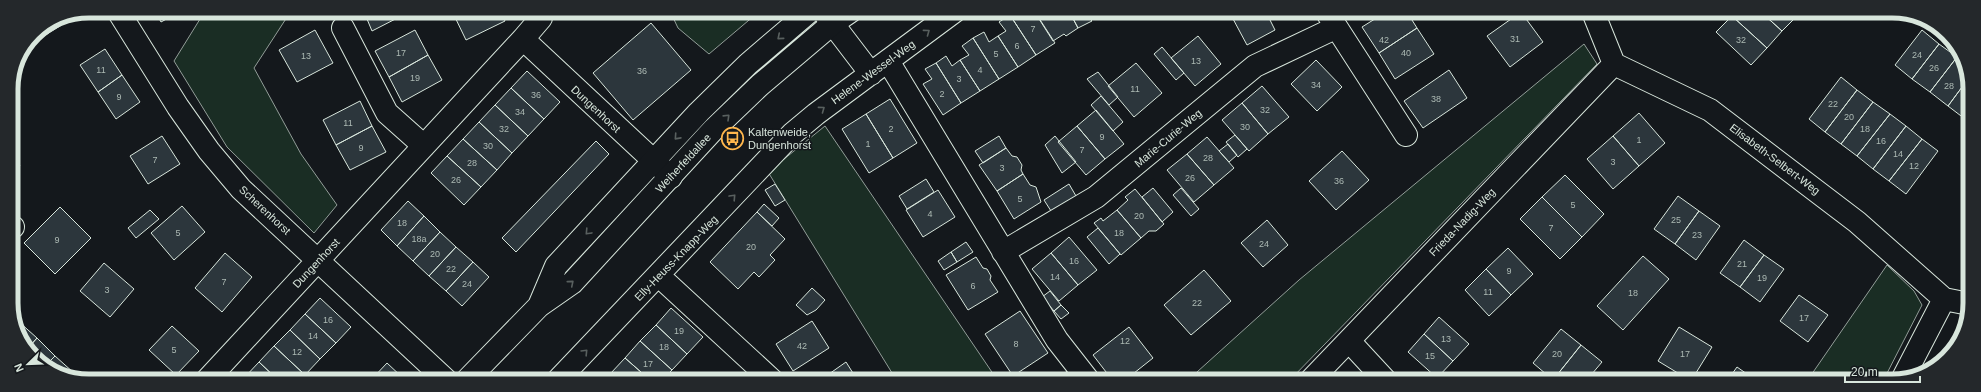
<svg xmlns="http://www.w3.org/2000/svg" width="1981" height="392" font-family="Helvetica,sans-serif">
<rect width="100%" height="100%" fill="#14181c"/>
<path fill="#1a2d24" stroke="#939e99" d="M 205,11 L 291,11 L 254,68 L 301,154 L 337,205 L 314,233 L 227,147 L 174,61 Z
M 670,11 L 753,11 L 755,15 L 709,54 L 678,28 Z
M 1584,44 L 1597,64 L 1289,381 L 1187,381 L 1299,280 Z
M 825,126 L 998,381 L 897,381 L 768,172 Z
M 1887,265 L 1914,291 L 1922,305 L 1883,381 L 1807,381 Z"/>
<path fill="#2c363c" stroke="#d8e6dc" d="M 155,11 L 181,11 L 161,22 Z
M 355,11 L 411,11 L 372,31 L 367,19 Z
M 452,11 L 501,11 L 505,21 L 466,40 Z
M 1015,11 L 1023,11 L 1027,18 L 1035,12 L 1055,43 L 1036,55 L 1010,15 Z
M 1034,11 L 1069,11 L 1078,28 L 1066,36 L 1064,34 L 1053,41 Z
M 1069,11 L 1101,11 L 1102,12 L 1090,19 L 1092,21 L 1078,28 Z
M 1242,11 L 1269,11 L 1273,18 L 1270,20 L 1275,30 L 1247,45 L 1232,17 Z
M 1386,12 L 1407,12 L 1417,28 L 1379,53 L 1362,27 Z
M 1521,12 L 1543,42 L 1510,67 L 1487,36 Z
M 1736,12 L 1761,12 L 1782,31 L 1767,48 L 1732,16 Z
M 1761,12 L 1795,12 L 1798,15 L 1782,31 Z
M 81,13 L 31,44 L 29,41 L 34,34 L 59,17 Z
M 1010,15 L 1036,55 L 1018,67 L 998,36 L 1006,31 L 999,22 Z
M 1732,16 L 1767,48 L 1751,65 L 1716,32 Z
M 651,23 L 691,70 L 633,120 L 593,73 Z
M 1417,28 L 1434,54 L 1395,79 L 1379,53 Z
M 315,30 L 333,63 L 297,82 L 279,50 Z
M 415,30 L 428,55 L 389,77 L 375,51 Z
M 1922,30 L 1939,44 L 1912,79 L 1895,65 Z
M 984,32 L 989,42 L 998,36 L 1018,67 L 999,79 L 973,38 Z
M 1198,36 L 1221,64 L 1195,86 L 1171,58 Z
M 973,38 L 999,79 L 980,91 L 960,60 L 969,55 L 962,46 Z
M 1939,44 L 1957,57 L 1930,92 L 1912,79 Z
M 1162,47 L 1184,73 L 1176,80 L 1154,54 Z
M 105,49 L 122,75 L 98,92 L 80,65 Z
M 428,55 L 442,80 L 402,102 L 389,77 Z
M 946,56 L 952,66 L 960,60 L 980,91 L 961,103 L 936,63 Z
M 1957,57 L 1962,61 L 1968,74 L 1968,79 L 1948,106 L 1930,92 Z
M 1316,60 L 1342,87 L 1317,111 L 1291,84 Z
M 936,63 L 961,103 L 943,115 L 923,84 L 932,79 L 925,69 Z
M 1136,63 L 1162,93 L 1134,117 L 1108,86 Z
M 1449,70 L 1467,98 L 1423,128 L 1404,101 Z
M 527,71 L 560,102 L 544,119 L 511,88 Z
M 1098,72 L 1118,97 L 1109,105 L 1087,79 Z
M 122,75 L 140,102 L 116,119 L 98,92 Z
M 1841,77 L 1857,90 L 1825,132 L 1809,119 Z
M 1968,79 L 1969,115 L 1965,119 L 1948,106 Z
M 1262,86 L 1289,117 L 1268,134 L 1242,103 Z
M 511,88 L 544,119 L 528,136 L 495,105 Z
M 1857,90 L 1873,102 L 1841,144 L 1825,132 Z
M 1101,96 L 1123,122 L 1113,131 L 1091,105 Z
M 890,99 L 917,143 L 893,158 L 866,114 Z
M 360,101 L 372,126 L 336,145 L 323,120 Z
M 1873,102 L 1890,114 L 1857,156 L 1841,144 Z
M 1242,103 L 1268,134 L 1249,151 L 1222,120 Z
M 495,105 L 528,136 L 512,153 L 479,122 Z
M 1096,110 L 1124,144 L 1105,159 L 1077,126 Z
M 1639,113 L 1665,143 L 1639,166 L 1613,136 Z
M 866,114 L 893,158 L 869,173 L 842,129 Z
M 1890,114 L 1906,126 L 1873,169 L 1857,156 Z
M 479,122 L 512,153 L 497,170 L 463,139 Z
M 372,126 L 386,152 L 350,170 L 336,145 Z
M 1077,126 L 1105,159 L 1086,175 L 1058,142 Z
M 1906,126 L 1922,139 L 1889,181 L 1873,169 Z
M 1235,135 L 1247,149 L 1238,157 L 1226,142 Z
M 162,136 L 180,164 L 148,184 L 130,156 Z
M 999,136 L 1006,148 L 983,163 L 975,151 Z
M 1055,136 L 1076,162 L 1062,173 L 1045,145 Z
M 1613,136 L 1639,166 L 1613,189 L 1587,159 Z
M 1207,137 L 1234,168 L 1214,185 L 1187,154 Z
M 463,139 L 497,170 L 481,187 L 447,156 Z
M 1922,139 L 1938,151 L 1906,194 L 1889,181 Z
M 596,141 L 609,154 L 516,252 L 502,238 Z
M 1228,144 L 1237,155 L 1229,162 L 1219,151 Z
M 1006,148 L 1012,156 L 1017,157 L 1022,165 L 1021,170 L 1023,174 L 997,191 L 979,165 Z
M 1342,151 L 1369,180 L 1336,210 L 1309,181 Z
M 11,153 L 20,166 L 12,171 Z
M 1187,154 L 1214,185 L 1194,202 L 1167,170 Z
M 447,156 L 481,187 L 464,205 L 431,173 Z
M 1023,174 L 1030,185 L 1036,187 L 1041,202 L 1014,219 L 997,191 Z
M 1565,175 L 1604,214 L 1582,237 L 1542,197 Z
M 926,179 L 934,192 L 907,209 L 899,196 Z
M 775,184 L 785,200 L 775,206 L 765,190 Z
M 1069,184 L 1076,196 L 1051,211 L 1044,200 Z
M 1153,188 L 1173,212 L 1162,222 L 1142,197 Z
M 1181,188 L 1199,209 L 1191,216 L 1173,195 Z
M 1135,189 L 1164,224 L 1156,231 L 1149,231 L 1141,238 L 1117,210 L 1128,200 L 1125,197 Z
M 938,190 L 955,217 L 923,237 L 906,210 Z
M 1678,196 L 1699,211 L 1675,244 L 1654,229 Z
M 1542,197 L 1582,237 L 1560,259 L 1520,219 Z
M 408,201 L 424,216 L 397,246 L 381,230 Z
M 764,204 L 779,218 L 772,226 L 757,212 Z
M 182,206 L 205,232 L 174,260 L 151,233 Z
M 60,207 L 91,238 L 55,274 L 24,243 Z
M 150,210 L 159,219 L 136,238 L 128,228 Z
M 1117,210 L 1141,238 L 1121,255 L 1094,223 L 1101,218 L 1103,221 Z
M 1699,211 L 1720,226 L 1696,260 L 1675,244 Z
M 757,212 L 785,239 L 770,255 L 775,260 L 759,277 L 754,272 L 738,289 L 710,262 Z
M 424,216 L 440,232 L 413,261 L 397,246 Z
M 1267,220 L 1288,245 L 1263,267 L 1241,243 Z
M 1098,228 L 1120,254 L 1109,264 L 1087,237 Z
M 440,232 L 456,247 L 429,276 L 413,261 Z
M 1069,237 L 1097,270 L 1078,285 L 1051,253 Z
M 1744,240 L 1764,255 L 1740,287 L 1720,273 Z
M 966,242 L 973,252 L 957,262 L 951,252 Z
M 456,247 L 473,262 L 446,291 L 429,276 Z
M 1508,248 L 1533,274 L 1511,295 L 1486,269 Z
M 951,252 L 957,262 L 944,270 L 938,261 Z
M 225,253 L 252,277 L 222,312 L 195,288 Z
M 1051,253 L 1078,285 L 1059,301 L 1032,269 Z
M 1764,255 L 1784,269 L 1760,302 L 1740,287 Z
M 1643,256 L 1669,279 L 1623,330 L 1597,306 Z
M 976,257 L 983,268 L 987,269 L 991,276 L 990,280 L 998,292 L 968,310 L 946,275 Z
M 473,262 L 489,277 L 462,306 L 446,291 Z
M 104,263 L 134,289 L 110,317 L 80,291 Z
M 1486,269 L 1511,295 L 1489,316 L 1465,290 Z
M 1204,270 L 1231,301 L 1191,335 L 1164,305 Z
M 812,288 L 825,300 L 816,310 L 807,315 L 796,305 Z
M 1050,291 L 1061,305 L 1054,311 L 1042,297 Z
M 1799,295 L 1828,315 L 1808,342 L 1780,321 Z
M 320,298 L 351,327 L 336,343 L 305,314 Z
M 1061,305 L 1069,313 L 1061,319 L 1054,311 Z
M 671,308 L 703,337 L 687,354 L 656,325 Z
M 1020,311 L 1048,353 L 1013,376 L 985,334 Z
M 305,314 L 336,343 L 320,359 L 290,330 Z
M 1439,317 L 1469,344 L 1453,361 L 1424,334 Z
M 18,321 L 37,338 L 29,347 L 16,324 Z
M 812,321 L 829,348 L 793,371 L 776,344 Z
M 656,325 L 687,354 L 672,370 L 640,341 Z
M 172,326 L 199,351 L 176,375 L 149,350 Z
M 1129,327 L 1153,358 L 1124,381 L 1113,381 L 1093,355 Z
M 1679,327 L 1712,347 L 1691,381 L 1658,361 Z
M 1561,329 L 1581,345 L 1553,380 L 1533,363 Z
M 290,330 L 320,359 L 305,375 L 274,346 Z
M 1424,334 L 1453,361 L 1437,378 L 1408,352 Z
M 37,338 L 55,356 L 46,365 L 37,361 L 29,347 Z
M 640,341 L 672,370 L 662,380 L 650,380 L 625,358 Z
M 1581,345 L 1602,362 L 1586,381 L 1554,381 L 1553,380 Z
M 274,346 L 305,375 L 300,380 L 278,380 L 259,362 Z
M 55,356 L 74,373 L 71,377 L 46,365 Z
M 625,358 L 650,380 L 617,380 L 610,374 Z
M 259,362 L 278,380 L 246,380 L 244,378 Z
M 846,362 L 858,381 L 819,381 Z
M 387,363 L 403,378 L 401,380 L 371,380 Z
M 1737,367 L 1757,381 L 1727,381 Z
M 1067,371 L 1076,381 L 1056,381 Z"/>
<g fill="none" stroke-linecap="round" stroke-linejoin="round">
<defs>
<path id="minor" d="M 118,11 L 178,107 L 209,151 L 241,189 L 446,380
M 823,11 L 871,74
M 1326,11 L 1406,135
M 1593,12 L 1614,64 L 1710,110 L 1857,222 L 1944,299 L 1969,304
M 343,28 L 387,113 L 424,146
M 523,39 L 541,18 L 541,11
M 888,61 L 1057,340 L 1089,381
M 12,227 L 13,227
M 1003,252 L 1096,197 L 1255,66 L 1335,28
M 659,276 L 773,381
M 1349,341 L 1386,381
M 1903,378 L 1944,299
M 207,380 L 523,39 L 671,177
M 558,380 L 792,134 L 816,114 L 955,11
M 1310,381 L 1614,64"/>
<path id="major" d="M 539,306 L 556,266 L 699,112 L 748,64 L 810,11
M 467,380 L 539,306 L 572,283 L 713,130 L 760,85 L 832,24 L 851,11"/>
</defs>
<use href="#minor" stroke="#d8e6dc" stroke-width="24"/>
<use href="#major" stroke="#d8e6dc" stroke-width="24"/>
<use href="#minor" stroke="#14181c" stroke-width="22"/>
<use href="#major" stroke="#14181c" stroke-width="22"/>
</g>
<defs><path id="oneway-chevron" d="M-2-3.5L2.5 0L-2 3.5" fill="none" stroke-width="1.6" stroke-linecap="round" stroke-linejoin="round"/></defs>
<g stroke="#59605f">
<use href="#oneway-chevron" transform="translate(927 32) rotate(-36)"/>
<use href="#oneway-chevron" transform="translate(780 37) rotate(140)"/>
<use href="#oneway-chevron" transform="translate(822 109) rotate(-36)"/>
<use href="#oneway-chevron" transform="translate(727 117) rotate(-44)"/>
<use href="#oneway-chevron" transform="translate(677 137) rotate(132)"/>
<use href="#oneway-chevron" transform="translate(733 197) rotate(-47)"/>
<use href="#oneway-chevron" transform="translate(588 232) rotate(133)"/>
<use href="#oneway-chevron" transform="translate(571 283) rotate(-40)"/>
<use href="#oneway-chevron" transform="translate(585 352) rotate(-46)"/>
</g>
<defs>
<symbol id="bus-ring" viewBox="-11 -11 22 22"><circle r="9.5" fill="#14181c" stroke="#ffb74d" stroke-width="1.5"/><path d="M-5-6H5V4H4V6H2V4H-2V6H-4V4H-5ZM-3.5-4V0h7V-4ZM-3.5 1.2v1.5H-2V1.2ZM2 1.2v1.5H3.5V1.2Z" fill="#ffb74d"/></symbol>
</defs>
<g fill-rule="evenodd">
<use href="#bus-ring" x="720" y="126" width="25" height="25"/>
</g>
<g text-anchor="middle" stroke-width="3" stroke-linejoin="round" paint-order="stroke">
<g font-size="9" fill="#adbab4">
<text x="1033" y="32">7</text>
<text x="1515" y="42">31</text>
<text x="1384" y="43">42</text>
<text x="1741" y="43">32</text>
<text x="1017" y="49">6</text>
<text x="401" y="56">17</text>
<text x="1406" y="56">40</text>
<text x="996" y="57">5</text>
<text x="1917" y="58">24</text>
<text x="306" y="59">13</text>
<text x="1196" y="64">13</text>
<text x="1934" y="71">26</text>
<text x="101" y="73">11</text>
<text x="980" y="73">4</text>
<text x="642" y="74">36</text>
<text x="415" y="81">19</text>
<text x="959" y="82">3</text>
<text x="1316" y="88">34</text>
<text x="1949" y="89">28</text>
<text x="1135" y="92">11</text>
<text x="942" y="97">2</text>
<text x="536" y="98">36</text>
<text x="119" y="100">9</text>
<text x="1436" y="102">38</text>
<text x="1833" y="107">22</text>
<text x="1265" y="113">32</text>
<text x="520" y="115">34</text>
<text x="1849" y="120">20</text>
<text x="348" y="126">11</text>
<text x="1245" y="130">30</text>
<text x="504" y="132">32</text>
<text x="891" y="132">2</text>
<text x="1865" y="132">18</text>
<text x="1102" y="140">9</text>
<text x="1639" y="143">1</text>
<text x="1881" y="144">16</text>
<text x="868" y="147">1</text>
<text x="488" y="149">30</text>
<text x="361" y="151">9</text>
<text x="1082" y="153">7</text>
<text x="1898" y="157">14</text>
<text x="1208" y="161">28</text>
<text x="155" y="163">7</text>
<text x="1613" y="165">3</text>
<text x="472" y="166">28</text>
<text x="1914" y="169">12</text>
<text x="1002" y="171">3</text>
<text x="1190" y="181">26</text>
<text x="456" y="183">26</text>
<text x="1339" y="184">36</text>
<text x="1020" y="202">5</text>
<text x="1573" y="208">5</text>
<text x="930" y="217">4</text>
<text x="1139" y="219">20</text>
<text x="1676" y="223">25</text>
<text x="402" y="226">18</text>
<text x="1551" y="231">7</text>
<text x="178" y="236">5</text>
<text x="1119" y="236">18</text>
<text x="1697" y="238">23</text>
<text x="419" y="242">18a</text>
<text x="57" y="243">9</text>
<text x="1264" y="247">24</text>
<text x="751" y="250">20</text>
<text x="435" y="257">20</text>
<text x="1074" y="264">16</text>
<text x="1742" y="267">21</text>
<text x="451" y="272">22</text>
<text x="1509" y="274">9</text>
<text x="1055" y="280">14</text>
<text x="1762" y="281">19</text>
<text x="224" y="285">7</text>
<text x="467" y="287">24</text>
<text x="973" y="289">6</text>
<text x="107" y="293">3</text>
<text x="1488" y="295">11</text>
<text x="1633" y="296">18</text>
<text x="1197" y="306">22</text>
<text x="1804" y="321">17</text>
<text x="328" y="323">16</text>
<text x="679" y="334">19</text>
<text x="313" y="339">14</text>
<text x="1446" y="342">13</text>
<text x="1125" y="344">12</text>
<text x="1016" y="347">8</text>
<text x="802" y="349">42</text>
<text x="664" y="350">18</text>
<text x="174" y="353">5</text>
<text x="297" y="355">12</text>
<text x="1557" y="357">20</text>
<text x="1685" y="357">17</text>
<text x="1430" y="359">15</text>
<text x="648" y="367">17</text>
</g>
<g font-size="11" fill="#d8e6dc" stroke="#14181c">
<text transform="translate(873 72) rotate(-36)" y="4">Helene-Wessel-Weg</text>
<text transform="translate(596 109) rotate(43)" y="4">Dungenhorst</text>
<text transform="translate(1168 138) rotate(-40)" y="4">Marie-Curie-Weg</text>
<text transform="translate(1775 159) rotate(37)" y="4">Elisabeth-Selbert-Weg</text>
<text transform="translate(683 163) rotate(-47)" y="4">Weiherfeldallee</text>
<text transform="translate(265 210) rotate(43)" y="4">Scherenhorst</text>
<text transform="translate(1462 222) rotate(-46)" y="4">Frieda-Nadig-Weg</text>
<text transform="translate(676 258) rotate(-46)" y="4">Elly-Heuss-Knapp-Weg</text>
<text transform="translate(316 263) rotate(-47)" y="4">Dungenhorst</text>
</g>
<g font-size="11" fill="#d8e6dc" stroke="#14181c" text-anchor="start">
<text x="748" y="136">Kaltenweide,<tspan x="748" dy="13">Dungenhorst</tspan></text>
</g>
</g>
<path d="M0 0H1981V392H0ZM89 18H1892A71 71 0 0 1 1963 89V303A71 71 0 0 1 1892 374H89A71 71 0 0 1 18 303V89A71 71 0 0 1 89 18Z" fill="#24282b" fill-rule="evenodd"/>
<path fill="none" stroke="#d8e6dc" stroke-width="5" d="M89 18H1892A71 71 0 0 1 1963 89V303A71 71 0 0 1 1892 374H89A71 71 0 0 1 18 303V89A71 71 0 0 1 89 18Z"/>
<g transform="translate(28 364) rotate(247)" stroke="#14181c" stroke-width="3" paint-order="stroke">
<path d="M0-3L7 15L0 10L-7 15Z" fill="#d8e6dc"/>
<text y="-6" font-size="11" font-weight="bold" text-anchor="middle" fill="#d8e6dc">N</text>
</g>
<path d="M1845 376v6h75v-6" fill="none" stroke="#d8e6dc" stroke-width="2"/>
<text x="1851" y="376" font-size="12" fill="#d8e6dc" stroke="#14181c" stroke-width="3" paint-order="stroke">20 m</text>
</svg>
